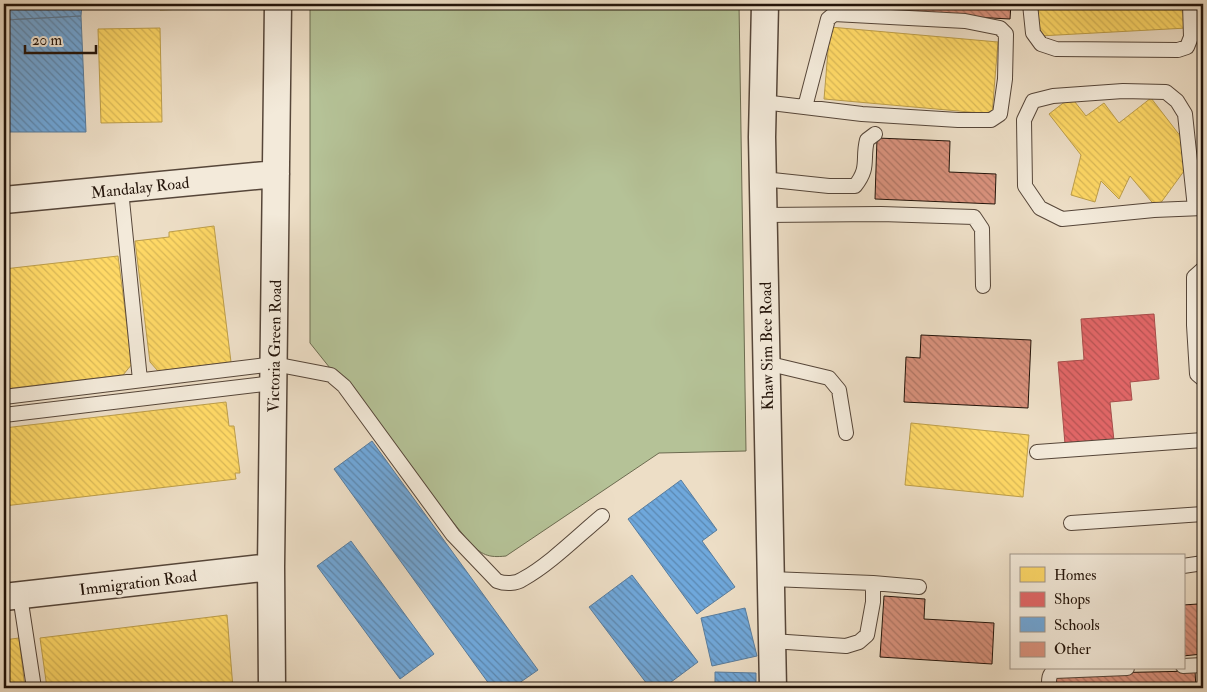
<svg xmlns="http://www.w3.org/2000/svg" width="1207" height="692" font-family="'IM FELL Double Pica',serif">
<defs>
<pattern id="homes-back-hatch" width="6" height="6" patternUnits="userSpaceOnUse" patternTransform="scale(1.25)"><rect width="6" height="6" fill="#ffd966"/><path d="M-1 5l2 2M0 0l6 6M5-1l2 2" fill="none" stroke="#dab957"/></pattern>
<pattern id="shops-back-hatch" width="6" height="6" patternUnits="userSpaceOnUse" patternTransform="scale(1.25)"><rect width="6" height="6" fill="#e06666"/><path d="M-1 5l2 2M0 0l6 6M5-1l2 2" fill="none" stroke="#b55352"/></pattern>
<pattern id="schools-back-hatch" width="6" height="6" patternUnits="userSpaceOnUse" patternTransform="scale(1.25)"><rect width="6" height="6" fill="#6fa8dc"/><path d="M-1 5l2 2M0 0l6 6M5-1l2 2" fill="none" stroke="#5b88b1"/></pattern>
<pattern id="building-back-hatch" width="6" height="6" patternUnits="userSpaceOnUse" patternTransform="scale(1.25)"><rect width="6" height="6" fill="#d8917c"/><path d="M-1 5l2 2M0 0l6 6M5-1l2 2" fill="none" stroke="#af7564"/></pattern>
</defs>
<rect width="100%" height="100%" fill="#eddec6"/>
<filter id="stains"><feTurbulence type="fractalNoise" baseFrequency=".004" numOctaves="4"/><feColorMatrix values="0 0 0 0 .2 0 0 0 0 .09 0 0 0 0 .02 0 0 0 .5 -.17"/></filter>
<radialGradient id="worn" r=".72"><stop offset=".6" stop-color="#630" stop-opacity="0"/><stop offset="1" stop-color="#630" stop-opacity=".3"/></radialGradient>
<path fill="#b5c297" stroke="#6c6b50" d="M 310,4 L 739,4 L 746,451 L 659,453 L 506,556 C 488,558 482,555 469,542 L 310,343 Z"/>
<path fill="url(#homes-back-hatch)" stroke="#bd9e4a" d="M 160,4 L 235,4 L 235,7 L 160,10 Z
M 1037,4 L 1185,4 L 1187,28 L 1039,36 Z
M 830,27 L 998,42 L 992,114 L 824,99 Z
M 160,28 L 162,122 L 101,123 L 98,29 Z
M 1071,97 L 1086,116 L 1104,103 L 1119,123 L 1151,98 L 1181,137 L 1184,171 L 1157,208 L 1130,176 L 1119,199 L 1101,181 L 1095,202 L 1071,195 L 1081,155 L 1049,114 Z
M 214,226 L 231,362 L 158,371 L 150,362 L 135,241 L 169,237 L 169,232 Z
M 118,256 L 132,364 L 123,375 L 4,389 L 4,269 Z
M 226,402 L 229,426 L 234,426 L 240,473 L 235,473 L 236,479 L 4,506 L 4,428 Z
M 911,423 L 1029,435 L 1023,497 L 905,485 Z
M 227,615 L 233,688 L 47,688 L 40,638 Z
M 19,638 L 25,688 L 4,688 L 4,640 Z"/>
<path fill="url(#shops-back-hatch)" stroke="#a74d4a" d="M 1154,314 L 1159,379 L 1130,382 L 1132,400 L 1110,402 L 1114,441 L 1065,444 L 1058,362 L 1084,360 L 1081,319 Z"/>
<path fill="url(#schools-back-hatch)" stroke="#587c9d" d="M 4,4 L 89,4 L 82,5 L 81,16 L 4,20 Z
M 81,16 L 86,132 L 4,132 L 4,20 Z
M 372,441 L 538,670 L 512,688 L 492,688 L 334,469 Z
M 681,480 L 717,530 L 702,541 L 735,587 L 697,614 L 628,519 Z
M 351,541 L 434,654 L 400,679 L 317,566 Z
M 632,575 L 698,662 L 663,688 L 650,688 L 589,607 Z
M 745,608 L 757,656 L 712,666 L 701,618 Z
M 715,672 L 756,673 L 756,688 L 715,688 Z"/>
<path fill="url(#building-back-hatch)" stroke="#23140a" d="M 900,4 L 1011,4 L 1010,19 L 899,13 Z
M 877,138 L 950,141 L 949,172 L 996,174 L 995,204 L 875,199 Z
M 921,335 L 1031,340 L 1028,408 L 904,402 L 906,357 L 920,358 Z
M 884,596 L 925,599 L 924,619 L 994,623 L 992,664 L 880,657 Z
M 1198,604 L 1202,654 L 1183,656 L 1183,605 Z
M 1195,671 L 1196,688 L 1057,688 L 1056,674 Z"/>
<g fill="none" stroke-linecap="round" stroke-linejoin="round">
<defs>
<path id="lane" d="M 1030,4 L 1033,33 L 1041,44 L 1056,49 L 1178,50 L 1187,47 L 1191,37 L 1190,4
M 763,102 L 862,114 L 958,120 L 991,120 L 1000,114 L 1005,79 L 1006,34 L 1000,28 L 965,21 L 834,14 L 828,19 L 805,107
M 763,179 L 829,186 L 855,186 C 870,167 862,160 867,140 L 875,134
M 121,190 L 140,380
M 1195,208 L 1185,114 L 1177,101 L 1166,92 L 1123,91 L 1053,96 L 1033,101 L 1024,120 L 1025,186 L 1040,208 L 1062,219 L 1154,210 L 1203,208
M 764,215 L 881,214 L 974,217 L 982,229 L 983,286
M 1203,269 L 1194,277 L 1194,325 L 1197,374 L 1203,379
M 766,363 L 829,378 L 839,390 L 846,433
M 4,397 L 274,364 L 331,375 L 344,386 L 453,535 L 497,581 C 505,584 516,584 523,579 C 549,565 579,535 602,516
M 4,415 L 273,383
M 1037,452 L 1203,440
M 1071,523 L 1203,514
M 1183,566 L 1203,563
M 771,579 L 873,583
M 20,596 L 34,688
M 772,641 L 846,646 L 859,642 L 867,635 L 873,602 L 873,583 L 919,587
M 1183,666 L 1203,665
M 1049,688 C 1049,681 1048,675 1054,671 L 1127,668"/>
<path id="street" d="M 765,4 L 762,137 L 773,688
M 4,200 L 276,174
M 4,597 L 271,567
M 272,688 L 271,567 L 278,4"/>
</defs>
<use href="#lane" stroke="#564639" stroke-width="16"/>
<use href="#street" stroke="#564639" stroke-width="29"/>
<use href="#lane" stroke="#f3eada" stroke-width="14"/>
<use href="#street" stroke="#f3eada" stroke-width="26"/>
</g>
<g text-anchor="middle" stroke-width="5" stroke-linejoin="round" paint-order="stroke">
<g font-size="16" fill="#23140a" stroke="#f3eada">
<text transform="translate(140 187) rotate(-6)" y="6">Mandalay Road</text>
<text transform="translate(274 346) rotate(-89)" y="6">Victoria Green Road</text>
<text transform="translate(766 346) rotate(-91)" y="6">Khaw Sim Bee Road</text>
<text transform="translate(138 582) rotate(-7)" y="6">Immigration Road</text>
</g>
</g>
<rect width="1207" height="692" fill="none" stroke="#eddec6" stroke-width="20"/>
<rect x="5" y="5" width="1197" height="682" fill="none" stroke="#23140a" stroke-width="2.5"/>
<rect x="10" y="10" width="1187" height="672" fill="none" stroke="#23140a"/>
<rect x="1010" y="554" width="175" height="115" fill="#f3eada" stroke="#a09487"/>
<rect x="1020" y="567" width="25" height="15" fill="#ffd966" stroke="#a09487"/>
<text x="1054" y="580" font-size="15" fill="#23140a">Homes</text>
<rect x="1020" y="592" width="25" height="15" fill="#e06666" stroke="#a09487"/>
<text x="1054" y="604" font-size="15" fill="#23140a">Shops</text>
<rect x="1020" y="617" width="25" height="15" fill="#6fa8dc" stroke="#a09487"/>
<text x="1054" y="630" font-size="15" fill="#23140a">Schools</text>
<rect x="1020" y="642" width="25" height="15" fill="#d8917c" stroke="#a09487"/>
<text x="1054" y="654" font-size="15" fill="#23140a">Other</text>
<path d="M25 45v8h71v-8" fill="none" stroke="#23140a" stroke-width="2.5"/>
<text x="32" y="45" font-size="15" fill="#23140a" stroke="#f3eada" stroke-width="4" paint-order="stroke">20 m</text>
<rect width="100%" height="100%" filter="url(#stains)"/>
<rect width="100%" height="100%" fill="url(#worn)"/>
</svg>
